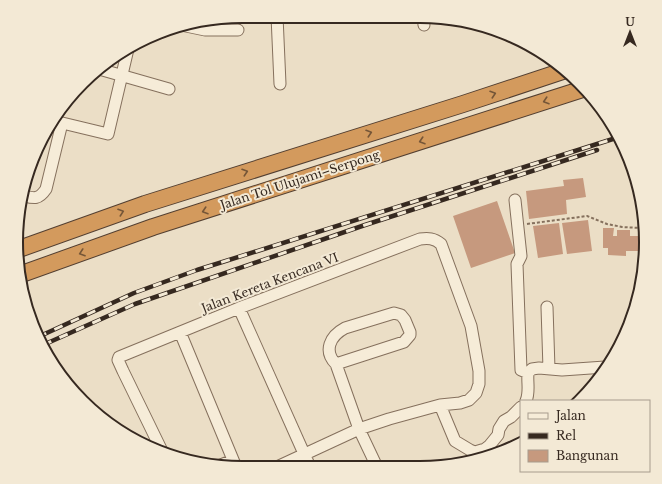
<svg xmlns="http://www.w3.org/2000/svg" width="662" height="484" font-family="'Libre Baskerville',serif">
<rect width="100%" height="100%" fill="#ebdec6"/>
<path fill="#c6997e" d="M 583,178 L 586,197 L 566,200 L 567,214 L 529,219 L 526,191 L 564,186 L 563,180 Z
M 497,201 L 515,253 L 471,268 L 453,216 Z
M 588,220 L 592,251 L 567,254 L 562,223 Z
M 559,223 L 563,254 L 538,258 L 533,226 Z
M 603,228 L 614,228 L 613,236 L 617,236 L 617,230 L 630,230 L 630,236 L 638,236 L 638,230 L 641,230 L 643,251 L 626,251 L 626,256 L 608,255 L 608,248 L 603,248 Z"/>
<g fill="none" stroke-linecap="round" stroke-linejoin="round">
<defs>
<path id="minor" d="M 277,16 L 280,84
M 423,16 L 424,25
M 181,25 L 205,30 L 238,30
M 99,69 L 169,89
M 54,121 L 108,134 L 128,49
M 21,195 C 33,198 38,201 46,189 L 62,123
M 515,200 L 521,256 L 517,264 L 521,370 L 528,373
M 547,307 L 549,369
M 239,308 L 310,467
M 180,332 L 236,467
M 336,364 L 404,342 L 410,335 L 410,332 L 405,320 L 401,315 L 394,313 L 345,328 C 330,336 323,351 336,364 L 359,429 L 377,467
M 526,401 C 530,392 527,383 528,373 L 532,369 L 539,368 L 562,370 L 605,367
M 440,405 L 455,441 L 470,450 L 475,452 L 485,449 L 489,446 L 498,435 L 499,429 L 504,421 L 511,417 L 521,407
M 162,451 L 123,371 L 118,360 L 119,357 L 239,308 L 420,239 C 428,238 434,238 441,244 L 471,326 L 479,371 L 479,384 L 476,393 L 469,400 L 460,403 L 440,405 L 389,419 L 359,429 L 277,467
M 218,466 L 233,460"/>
<path id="highway" d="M 19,249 L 145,204 L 463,104 L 563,71
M 19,275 L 153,227 L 583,89"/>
</defs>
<use href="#minor" stroke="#85705d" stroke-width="13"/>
<use href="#highway" stroke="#533f31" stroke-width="18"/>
<path stroke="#85705d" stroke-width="2" stroke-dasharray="3 2" stroke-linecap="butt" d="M 527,224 L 587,216 L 607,224 L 622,227 L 641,228"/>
<use href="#minor" stroke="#f6ecd8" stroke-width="11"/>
<use href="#highway" stroke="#d39a5d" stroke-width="16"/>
<defs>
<path id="rail" d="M 38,337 L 134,293 L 197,270 L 616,138
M 43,345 L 135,304 L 365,225 L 597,150"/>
</defs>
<use href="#rail" stroke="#362920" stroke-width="4.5"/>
<use href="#rail" stroke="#f3e9d5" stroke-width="3" stroke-dasharray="9" stroke-linecap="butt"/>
</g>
<defs><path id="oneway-chevron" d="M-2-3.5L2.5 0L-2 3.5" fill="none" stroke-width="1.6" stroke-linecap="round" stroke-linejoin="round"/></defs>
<g stroke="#755638">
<use href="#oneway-chevron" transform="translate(493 94) rotate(-18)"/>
<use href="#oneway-chevron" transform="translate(546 101) rotate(162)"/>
<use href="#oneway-chevron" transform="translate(369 133) rotate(-18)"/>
<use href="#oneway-chevron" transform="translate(422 141) rotate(162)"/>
<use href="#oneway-chevron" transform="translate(245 172) rotate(-18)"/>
<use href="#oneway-chevron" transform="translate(205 211) rotate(162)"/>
<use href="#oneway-chevron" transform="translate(121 212) rotate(-19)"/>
<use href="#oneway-chevron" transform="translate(82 253) rotate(161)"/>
</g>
<g text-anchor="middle" stroke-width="4" stroke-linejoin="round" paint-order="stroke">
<g font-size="12" fill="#362920" stroke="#f3e9d5">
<text transform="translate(300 180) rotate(-18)" y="4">Jalan Tol Ulujami–Serpong</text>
<text transform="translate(270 283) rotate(-21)" y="4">Jalan Kereta Kencana VI</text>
</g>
</g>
<path d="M0 0H662V484H0ZM242 23H420A219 219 0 0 1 639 242V242A219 219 0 0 1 420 461H242A219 219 0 0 1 23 242V242A219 219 0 0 1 242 23Z" fill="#f3e9d5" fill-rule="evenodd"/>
<path fill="none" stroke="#362920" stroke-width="2" d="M242 23H420A219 219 0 0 1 639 242V242A219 219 0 0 1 420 461H242A219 219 0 0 1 23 242V242A219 219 0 0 1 242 23Z"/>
<rect x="520" y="400" width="130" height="72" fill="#f3e9d5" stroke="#a79c8d"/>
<rect x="528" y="413" width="20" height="6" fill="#f6ecd8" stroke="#a79c8d"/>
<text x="556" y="420" font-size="12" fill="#362920">Jalan</text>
<rect x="528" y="433" width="20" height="6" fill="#362920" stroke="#a79c8d"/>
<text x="556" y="440" font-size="12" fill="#362920">Rel</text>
<rect x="528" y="450" width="20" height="12" fill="#c6997e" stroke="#a79c8d"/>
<text x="556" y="460" font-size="12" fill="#362920">Bangunan</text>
<g transform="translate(630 32)" stroke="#f3e9d5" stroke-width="3" paint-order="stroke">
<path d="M0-3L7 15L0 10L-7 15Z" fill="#362920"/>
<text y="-6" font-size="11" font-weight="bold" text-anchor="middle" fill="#362920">U</text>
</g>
</svg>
